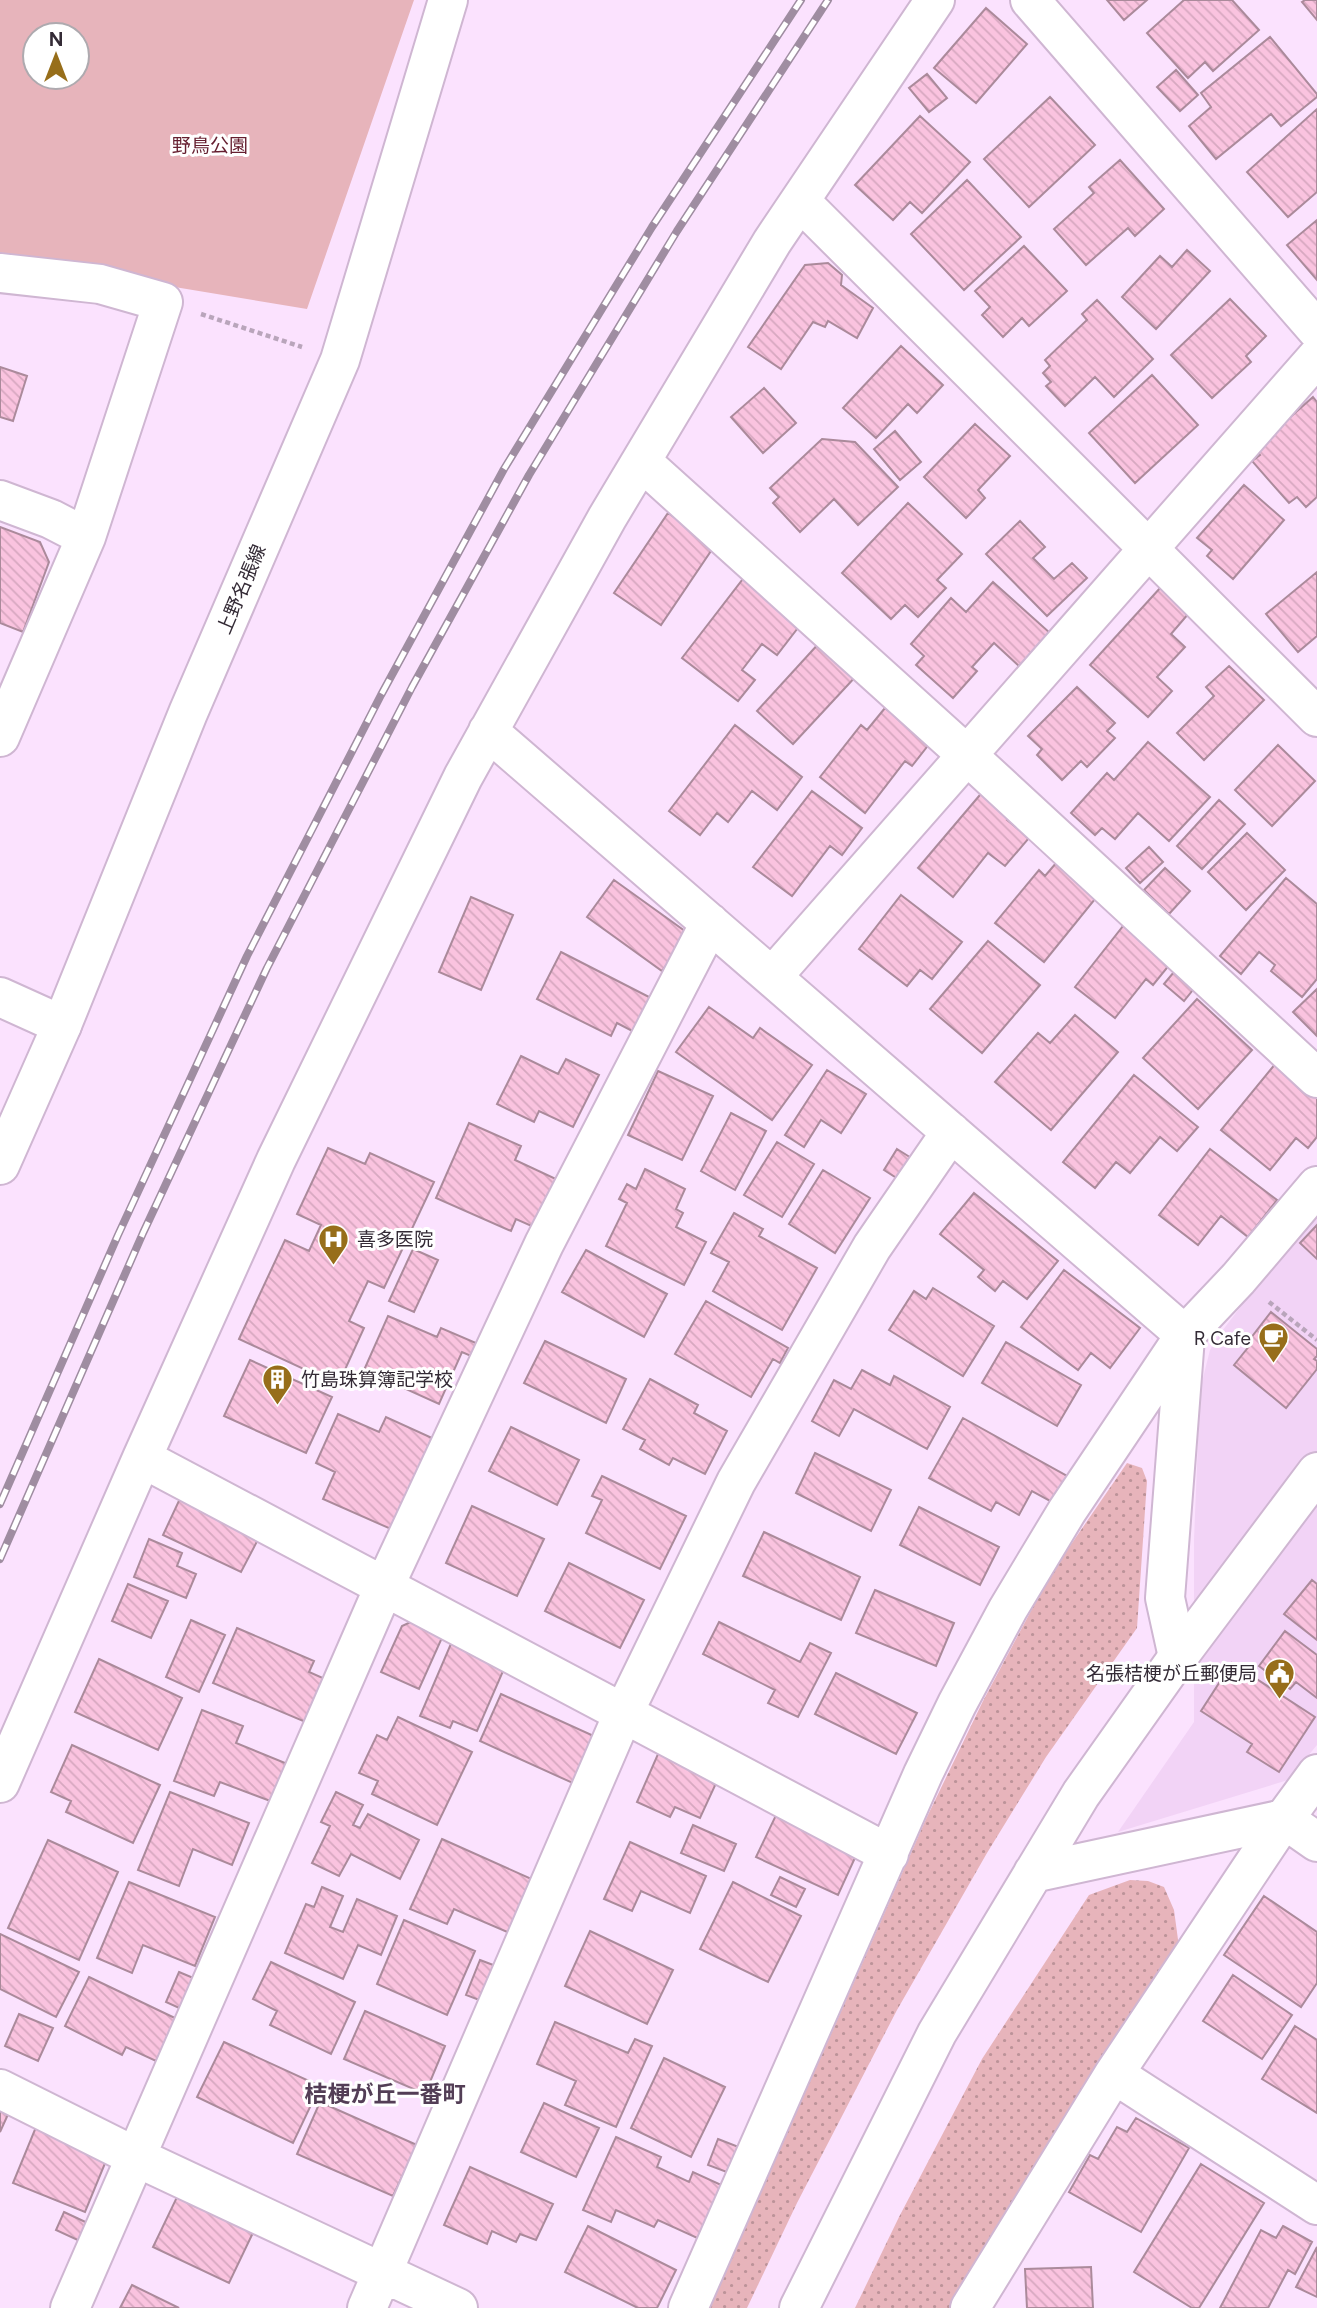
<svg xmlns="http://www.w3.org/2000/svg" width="1317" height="2308" font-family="Figtree,'Noto Sans JP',sans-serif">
<defs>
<pattern id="grass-dots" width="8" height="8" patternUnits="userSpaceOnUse" patternTransform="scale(1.75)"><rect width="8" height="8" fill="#e7b4bb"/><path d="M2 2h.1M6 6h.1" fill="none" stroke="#bc9399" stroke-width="1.8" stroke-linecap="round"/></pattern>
<pattern id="building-back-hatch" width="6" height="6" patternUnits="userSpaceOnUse" patternTransform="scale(1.75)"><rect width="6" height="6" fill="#fac3df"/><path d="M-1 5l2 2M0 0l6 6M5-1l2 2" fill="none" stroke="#d7a8c0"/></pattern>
</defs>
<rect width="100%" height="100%" fill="#fbe2fe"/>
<path fill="#f2d3f6" d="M 1317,1211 L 1317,1745 L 1288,1780 L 1118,1832 L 1194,1722 L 1194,1540 L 1200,1390 L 1210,1350 L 1219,1335 L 1297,1233 Z"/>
<path fill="url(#grass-dots)" d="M 1127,1463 L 1142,1468 L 1147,1481 L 1137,1628 L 1046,1757 L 987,1853 L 897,2010 L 797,2203 L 747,2308 L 710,2308 L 926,1819 L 983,1701 L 1050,1575 Z
M 1130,1880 L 1148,1881 L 1164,1887 L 1174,1910 L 1179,1947 L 953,2308 L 855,2308 L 899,2217 L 982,2059 L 1089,1895 Z"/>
<path fill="#e7b4bb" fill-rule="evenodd" d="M 0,0 L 414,0 L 307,309 L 0,258 ZM 35,35 L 77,35 L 77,77 L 35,77 Z"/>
<path fill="url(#building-back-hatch)" stroke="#ab8a9b" stroke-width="2" d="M 1107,0 L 1147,0 L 1124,20 Z
M 1184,0 L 1232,0 L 1259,30 L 1213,71 L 1205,62 L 1188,78 L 1147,33 Z
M 1305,0 L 1317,0 L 1317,20 L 1302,2 Z
M 986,8 L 1027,44 L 976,103 L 934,68 Z
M 1270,37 L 1317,94 L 1317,97 L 1281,126 L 1271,114 L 1216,159 L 1189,126 L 1211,107 L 1201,93 Z
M 1176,70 L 1198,95 L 1180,111 L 1157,87 Z
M 927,74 L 947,98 L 929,112 L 909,88 Z
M 1050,97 L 1095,145 L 1029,207 L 984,159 Z
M 1317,109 L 1317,192 L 1288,217 L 1247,172 Z
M 920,116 L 970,162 L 922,213 L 910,202 L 893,220 L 855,185 Z
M 1120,160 L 1164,209 L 1135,236 L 1128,228 L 1086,265 L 1054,229 L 1094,193 L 1089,187 Z
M 967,180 L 1021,237 L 964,290 L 911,234 Z
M 1317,220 L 1317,280 L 1287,245 Z
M 1024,246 L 1067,291 L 1029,326 L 1022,318 L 1003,337 L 982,315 L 990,307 L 975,291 Z
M 1187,250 L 1210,271 L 1156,329 L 1122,297 L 1160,256 L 1172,267 Z
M 828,263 L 842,275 L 841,285 L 873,308 L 857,338 L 828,321 L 825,327 L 813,322 L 781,369 L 748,347 L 805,265 Z
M 1230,299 L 1266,336 L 1246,356 L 1251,362 L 1212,398 L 1171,355 Z
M 1097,300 L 1153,359 L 1114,397 L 1095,377 L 1065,406 L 1046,386 L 1051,382 L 1043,373 L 1050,366 L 1045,360 L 1087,320 L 1082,314 Z
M 901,346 L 943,385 L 917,413 L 908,404 L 876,438 L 843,408 Z
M 0,367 L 27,376 L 13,421 L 0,417 Z
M 1152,375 L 1198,425 L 1135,483 L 1089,433 Z
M 764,388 L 796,423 L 763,453 L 731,417 Z
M 1313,397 L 1317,402 L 1317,497 L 1306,507 L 1297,497 L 1289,503 L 1252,461 L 1260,455 L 1255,448 Z
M 975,424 L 1010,456 L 978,490 L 985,498 L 966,518 L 924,477 Z
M 895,431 L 921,462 L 900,480 L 874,449 Z
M 822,439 L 855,442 L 898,487 L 858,525 L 834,499 L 800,532 L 773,503 L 779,497 L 770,488 Z
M 1244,485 L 1284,520 L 1233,579 L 1207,556 L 1212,550 L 1197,538 Z
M 908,503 L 962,554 L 937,580 L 946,588 L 918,617 L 905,605 L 891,619 L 842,573 Z
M 668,513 L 715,545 L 661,625 L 614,593 Z
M 1020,521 L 1045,547 L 1033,558 L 1054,579 L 1072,563 L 1087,578 L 1047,616 L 986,554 Z
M 0,527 L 40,542 L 49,562 L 23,632 L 0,623 Z
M 1317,572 L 1317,636 L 1298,652 L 1266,614 Z
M 746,575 L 804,620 L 777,655 L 762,644 L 742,670 L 755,680 L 738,701 L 682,658 Z
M 993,582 L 1050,633 L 1020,667 L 994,643 L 972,667 L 977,671 L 953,698 L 916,665 L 924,656 L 911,644 L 951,598 L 966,612 Z
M 1161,587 L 1189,613 L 1171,634 L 1185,647 L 1157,677 L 1172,691 L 1148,717 L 1090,665 Z
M 821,641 L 858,674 L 793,744 L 757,711 Z
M 1229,666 L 1264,700 L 1204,760 L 1177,733 L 1214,696 L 1206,687 Z
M 1077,687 L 1115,723 L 1107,731 L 1115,738 L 1087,767 L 1081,761 L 1062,780 L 1037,755 L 1042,749 L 1028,736 Z
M 885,708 L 930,743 L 912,766 L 905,761 L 865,813 L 820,777 L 861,725 L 867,730 Z
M 735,725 L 802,777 L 777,810 L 752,791 L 728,822 L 717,813 L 700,835 L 669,811 Z
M 1148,742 L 1210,797 L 1169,841 L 1138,813 L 1115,839 L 1102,828 L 1095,835 L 1071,813 L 1107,773 L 1114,780 Z
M 1278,745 L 1315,781 L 1272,826 L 1235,790 Z
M 985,789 L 1014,812 L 1007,820 L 1029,838 L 1005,866 L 988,853 L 953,897 L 918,868 Z
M 812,791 L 862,828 L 842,855 L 830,846 L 792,896 L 753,867 Z
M 1219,800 L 1245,824 L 1202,869 L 1177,846 Z
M 1247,833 L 1285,870 L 1246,910 L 1208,872 Z
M 1149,847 L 1163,862 L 1140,883 L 1126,868 Z
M 1063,855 L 1104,888 L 1044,962 L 995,923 L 1039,870 L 1045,876 Z
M 1165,868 L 1190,891 L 1169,914 L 1144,890 Z
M 1286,878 L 1317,904 L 1317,979 L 1302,997 L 1271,971 L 1275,965 L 1259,952 L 1241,974 L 1220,956 Z
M 614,880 L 689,934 L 662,971 L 587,917 Z
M 901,895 L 962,942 L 932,979 L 920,970 L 907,986 L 859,949 Z
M 471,897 L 513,915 L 481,990 L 439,972 Z
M 1131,916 L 1179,953 L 1153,985 L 1146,979 L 1115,1018 L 1075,987 Z
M 988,941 L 1040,985 L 982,1053 L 930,1009 Z
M 561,952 L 651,998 L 634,1032 L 617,1023 L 611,1036 L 537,999 Z
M 1183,961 L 1204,976 L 1184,1001 L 1164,984 Z
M 1317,989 L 1317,1036 L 1293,1012 Z
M 1197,999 L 1252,1050 L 1198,1109 L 1143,1058 Z
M 709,1007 L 753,1038 L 760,1028 L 812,1065 L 772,1120 L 676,1052 Z
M 1075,1015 L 1118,1052 L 1051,1130 L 995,1082 L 1038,1033 L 1050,1043 Z
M 521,1056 L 558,1074 L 566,1059 L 599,1075 L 573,1127 L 539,1111 L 534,1122 L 497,1104 Z
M 1276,1063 L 1317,1095 L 1317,1137 L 1308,1148 L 1296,1138 L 1270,1170 L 1221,1130 Z
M 827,1070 L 866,1094 L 841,1133 L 821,1120 L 804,1147 L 785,1135 Z
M 658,1071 L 713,1096 L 682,1160 L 628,1135 Z
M 1134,1075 L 1198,1127 L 1177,1151 L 1160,1137 L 1130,1173 L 1116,1162 L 1095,1188 L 1063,1162 Z
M 731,1113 L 766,1131 L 735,1190 L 701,1171 Z
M 469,1123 L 521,1146 L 515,1160 L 558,1180 L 536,1228 L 516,1219 L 511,1231 L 436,1198 Z
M 777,1142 L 814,1164 L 782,1217 L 744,1195 Z
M 328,1148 L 365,1164 L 370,1153 L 434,1182 L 384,1288 L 368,1281 L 349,1321 L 364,1328 L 338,1385 L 239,1339 L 285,1240 L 309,1251 L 321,1225 L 297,1214 Z
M 897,1149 L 916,1161 L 903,1182 L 884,1170 Z
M 1210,1149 L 1277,1200 L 1248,1237 L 1221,1216 L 1198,1245 L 1159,1215 Z
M 645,1169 L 685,1189 L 676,1209 L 683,1213 L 676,1227 L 706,1242 L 684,1285 L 606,1246 L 627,1203 L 619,1199 L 627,1184 L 636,1189 Z
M 823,1170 L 870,1198 L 835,1253 L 789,1224 Z
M 974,1193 L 1058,1261 L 1027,1299 L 1003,1281 L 995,1291 L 978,1277 L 984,1270 L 940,1234 Z
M 734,1213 L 763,1229 L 759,1236 L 817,1268 L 782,1330 L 713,1291 L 729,1262 L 711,1253 Z
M 1317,1225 L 1317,1259 L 1300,1243 Z
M 413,1249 L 438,1260 L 414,1312 L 389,1301 Z
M 586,1250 L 667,1294 L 644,1337 L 562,1292 Z
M 1064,1270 L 1140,1328 L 1110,1368 L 1091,1353 L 1078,1370 L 1021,1327 Z
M 933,1288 L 994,1326 L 963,1376 L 889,1330 L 914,1291 L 926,1299 Z
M 706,1301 L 788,1348 L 780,1363 L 773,1359 L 751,1397 L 675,1354 Z
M 1271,1312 L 1317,1349 L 1317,1356 L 1314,1359 L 1317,1361 L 1317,1369 L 1286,1408 L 1234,1365 L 1250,1345 L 1247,1343 Z
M 388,1316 L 437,1337 L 441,1328 L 483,1346 L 478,1359 L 462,1352 L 439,1404 L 364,1370 Z
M 545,1341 L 626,1379 L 606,1423 L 524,1383 Z
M 1006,1342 L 1081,1385 L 1057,1426 L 982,1383 Z
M 250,1360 L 332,1397 L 306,1453 L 224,1416 Z
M 862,1370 L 890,1385 L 894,1376 L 950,1407 L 927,1449 L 854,1409 L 839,1436 L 812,1421 L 834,1380 L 851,1389 Z
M 650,1379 L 698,1405 L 694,1413 L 727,1431 L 705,1474 L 673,1458 L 669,1465 L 640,1449 L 645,1440 L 623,1429 Z
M 338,1414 L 379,1432 L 386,1417 L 432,1438 L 391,1529 L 323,1499 L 335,1472 L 316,1463 Z
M 963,1418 L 1076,1481 L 1061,1507 L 1032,1491 L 1019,1515 L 996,1502 L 991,1511 L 929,1478 Z
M 511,1427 L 579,1460 L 557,1505 L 489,1471 Z
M 815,1453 L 891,1490 L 871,1531 L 796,1493 Z
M 602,1476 L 686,1516 L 660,1569 L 586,1533 L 602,1500 L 592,1496 Z
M 184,1490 L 264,1528 L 241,1572 L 163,1535 Z
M 472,1506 L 544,1539 L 517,1596 L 446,1563 Z
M 919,1507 L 999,1547 L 980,1585 L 900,1545 Z
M 764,1532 L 860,1577 L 841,1620 L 743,1576 Z
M 149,1539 L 182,1553 L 177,1566 L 196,1574 L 186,1598 L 134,1577 Z
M 569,1563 L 644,1600 L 620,1648 L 545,1611 Z
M 1312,1580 L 1317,1584 L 1317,1640 L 1284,1614 Z
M 128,1584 L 168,1601 L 151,1638 L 112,1621 Z
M 875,1590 L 954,1623 L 936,1666 L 856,1633 Z
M 417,1619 L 445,1631 L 419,1689 L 381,1672 L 402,1626 Z
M 191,1620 L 225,1635 L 199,1692 L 166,1677 Z
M 719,1622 L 800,1662 L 810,1643 L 831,1653 L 798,1717 L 768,1703 L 775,1690 L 703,1654 Z
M 237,1628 L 314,1661 L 309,1672 L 334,1683 L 315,1726 L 213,1683 Z
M 1285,1631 L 1317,1655 L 1317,1698 L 1296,1682 L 1290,1689 L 1259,1666 Z
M 456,1632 L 510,1655 L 477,1731 L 453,1721 L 450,1728 L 420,1716 Z
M 99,1659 L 182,1698 L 158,1750 L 75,1712 Z
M 1232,1663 L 1315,1717 L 1279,1772 L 1247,1752 L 1252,1744 L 1201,1711 Z
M 836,1673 L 917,1713 L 896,1754 L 815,1714 Z
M 501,1694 L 596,1737 L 575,1784 L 480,1741 Z
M 202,1710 L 243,1726 L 236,1743 L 295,1767 L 281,1805 L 220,1782 L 214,1796 L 174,1781 Z
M 398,1717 L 472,1752 L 437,1825 L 372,1794 L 378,1781 L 359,1773 L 377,1735 L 387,1740 Z
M 72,1745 L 160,1785 L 133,1843 L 66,1812 L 71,1801 L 51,1792 Z
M 662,1745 L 718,1779 L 700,1818 L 675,1807 L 670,1817 L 637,1802 Z
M 170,1792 L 249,1823 L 232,1865 L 193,1849 L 179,1886 L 138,1870 Z
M 336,1792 L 363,1805 L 353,1825 L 360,1828 L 368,1814 L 419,1840 L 400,1879 L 351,1854 L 339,1876 L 312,1863 L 330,1826 L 321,1822 Z
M 778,1811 L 859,1849 L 838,1895 L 756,1857 Z
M 693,1825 L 736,1844 L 724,1871 L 681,1853 Z
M 442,1839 L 536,1881 L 512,1934 L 454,1909 L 447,1924 L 410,1909 Z
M 48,1840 L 118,1872 L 79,1960 L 8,1928 Z
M 630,1842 L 706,1876 L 690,1913 L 641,1891 L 632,1911 L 604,1899 Z
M 780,1877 L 805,1889 L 796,1907 L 771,1895 Z
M 129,1882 L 215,1917 L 195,1966 L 143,1945 L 132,1973 L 97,1958 Z
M 733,1882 L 801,1916 L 768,1982 L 700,1949 Z
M 322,1887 L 343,1896 L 330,1927 L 343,1932 L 357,1899 L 397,1916 L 381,1955 L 358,1945 L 343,1979 L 285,1953 L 306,1904 L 314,1907 Z
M 1264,1896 L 1317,1932 L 1317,1983 L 1301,2007 L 1224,1955 Z
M 404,1920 L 475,1951 L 447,2015 L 377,1984 Z
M 590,1931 L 673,1970 L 647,2024 L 565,1986 Z
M 0,1934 L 79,1972 L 56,2017 L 0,1989 Z
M 480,1960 L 509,1971 L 495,2006 L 466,1995 Z
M 271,1962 L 355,2002 L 331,2054 L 270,2025 L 277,2011 L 253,1999 Z
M 179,1972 L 203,1982 L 190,2013 L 166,2002 Z
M 1233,1975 L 1292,2015 L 1262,2059 L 1203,2021 Z
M 89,1977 L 177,2019 L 156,2061 L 126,2047 L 122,2055 L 65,2026 Z
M 365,2011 L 445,2046 L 425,2094 L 344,2059 Z
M 19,2014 L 53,2028 L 38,2061 L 5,2046 Z
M 555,2022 L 628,2053 L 635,2039 L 652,2046 L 616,2127 L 565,2105 L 576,2081 L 537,2064 Z
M 1295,2026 L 1317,2040 L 1317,2113 L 1262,2079 Z
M 224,2042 L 320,2086 L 293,2143 L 197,2097 Z
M 664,2058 L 725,2087 L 691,2157 L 631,2128 Z
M 320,2102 L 417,2145 L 393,2196 L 297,2154 Z
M 544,2103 L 599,2128 L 576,2177 L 521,2152 Z
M 0,2106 L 10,2110 L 0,2132 Z
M 1136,2118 L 1189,2148 L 1141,2232 L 1069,2192 L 1090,2155 L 1098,2159 L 1117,2127 L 1127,2132 Z
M 36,2127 L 108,2156 L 85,2212 L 13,2183 Z
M 616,2137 L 661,2157 L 657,2167 L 689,2182 L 693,2172 L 730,2189 L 706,2242 L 658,2220 L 654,2227 L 616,2210 L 611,2222 L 583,2210 Z
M 718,2139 L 749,2151 L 740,2177 L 708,2165 Z
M 1201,2164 L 1264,2203 L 1199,2308 L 1192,2308 L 1134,2272 Z
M 470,2167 L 553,2204 L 536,2240 L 520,2234 L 516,2242 L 492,2231 L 487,2244 L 444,2225 Z
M 177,2197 L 196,2207 L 200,2199 L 260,2218 L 229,2283 L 153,2247 Z
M 64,2212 L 92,2225 L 84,2243 L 56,2230 Z
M 588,2226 L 676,2270 L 657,2308 L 638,2308 L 565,2272 Z
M 1283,2226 L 1312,2242 L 1295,2274 L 1288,2270 L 1268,2308 L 1220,2308 L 1261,2230 L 1276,2238 Z
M 1317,2247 L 1317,2297 L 1296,2287 Z
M 1091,2267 L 1093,2308 L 1027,2308 L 1025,2269 Z
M 132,2285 L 179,2308 L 120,2308 Z"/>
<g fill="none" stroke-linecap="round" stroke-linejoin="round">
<defs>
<path id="minor" d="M 1030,0 L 1317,330
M 800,201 L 1317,717
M 0,273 L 100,284 L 163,302 L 86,537 L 0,737
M 641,461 L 968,756 L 1317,1078
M 0,500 L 51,519 L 86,537
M 488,731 L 1185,1335
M 772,977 L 1317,357
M 142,1458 L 889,1854
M 1178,1657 L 1165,1598 L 1185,1337
M 0,1783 L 142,1458 L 276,1160 L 463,777 L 607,518 L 772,242 L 935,0
M 1284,1819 L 1317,1842
M 1114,2074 L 1317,2205
M 0,2089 L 136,2157 L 458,2308
M 70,2308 L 384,1587 L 544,1244 L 710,923
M 367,2308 L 623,1714 L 736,1482 L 872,1247 L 951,1132
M 688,2308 L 923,1774 L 957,1704 L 1008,1609 L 1067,1511 L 1185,1335 L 1238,1279 L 1317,1186
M 970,2308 L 1114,2074 L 1284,1819 L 1317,1774"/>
<path id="tertiary" d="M 0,997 L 62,1025
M 1033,1873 L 1284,1819
M 799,2308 L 937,2033 L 1081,1794 L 1178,1657 L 1317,1472"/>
<path id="primary" d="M 0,1165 L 62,1025 L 188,713 L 340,360 L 448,0"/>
</defs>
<use href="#minor" stroke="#cfb6d2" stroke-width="42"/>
<use href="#tertiary" stroke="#cfb6d2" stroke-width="42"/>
<use href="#primary" stroke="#cfb6d2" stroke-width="42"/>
<path stroke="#b9a5bb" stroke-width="4.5" stroke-dasharray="5 3.5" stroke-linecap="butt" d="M 201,314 L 302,347
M 1269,1302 L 1317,1340"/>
<use href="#minor" stroke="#fff" stroke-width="38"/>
<use href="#tertiary" stroke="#fff" stroke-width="38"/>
<use href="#primary" stroke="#fff" stroke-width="38"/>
<defs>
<path id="rail" d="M 0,1504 L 118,1235 L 247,956 L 381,695 L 504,469 L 652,227 L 801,0
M 0,1559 L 143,1233 L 267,968 L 412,687 L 529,475 L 677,231 L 828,0"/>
</defs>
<use href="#rail" stroke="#9f8da1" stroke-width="8"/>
<use href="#rail" stroke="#fff" stroke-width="5" stroke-dasharray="16" stroke-linecap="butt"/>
</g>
<defs>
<symbol id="hospital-pin" viewBox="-11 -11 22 30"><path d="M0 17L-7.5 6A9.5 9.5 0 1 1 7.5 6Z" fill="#976e1a" stroke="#fff"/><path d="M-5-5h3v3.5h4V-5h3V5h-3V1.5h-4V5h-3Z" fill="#fff"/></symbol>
<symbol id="cafe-pin" viewBox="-11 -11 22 30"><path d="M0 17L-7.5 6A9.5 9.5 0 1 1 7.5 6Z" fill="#976e1a" stroke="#fff"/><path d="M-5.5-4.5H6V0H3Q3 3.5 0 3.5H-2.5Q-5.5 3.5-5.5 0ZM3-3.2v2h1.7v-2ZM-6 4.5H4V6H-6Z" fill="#fff"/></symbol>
<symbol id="building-pin" viewBox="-11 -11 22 30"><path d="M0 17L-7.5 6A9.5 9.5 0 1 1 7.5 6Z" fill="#976e1a" stroke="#fff"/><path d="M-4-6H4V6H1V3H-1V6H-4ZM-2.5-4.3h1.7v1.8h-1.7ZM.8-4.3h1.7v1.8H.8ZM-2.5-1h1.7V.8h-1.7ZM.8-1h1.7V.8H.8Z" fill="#fff"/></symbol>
<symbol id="civic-pin" viewBox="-11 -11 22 30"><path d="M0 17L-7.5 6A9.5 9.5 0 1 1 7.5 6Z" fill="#976e1a" stroke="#fff"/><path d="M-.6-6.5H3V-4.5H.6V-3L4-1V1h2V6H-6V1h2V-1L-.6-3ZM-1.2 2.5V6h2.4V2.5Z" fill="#fff"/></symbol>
</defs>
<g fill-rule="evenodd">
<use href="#hospital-pin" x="316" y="1222" width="35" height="47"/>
<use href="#cafe-pin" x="1256" y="1320" width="35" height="47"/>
<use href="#building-pin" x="260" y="1362" width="35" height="47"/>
<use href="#civic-pin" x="1262" y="1656" width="35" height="47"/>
</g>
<g text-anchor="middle" stroke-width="6" stroke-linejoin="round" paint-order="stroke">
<g font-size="19" fill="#651e2f" stroke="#fff">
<text x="210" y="152">野鳥公園</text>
</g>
<g font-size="19" fill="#342b36" stroke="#fff">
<text transform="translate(241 589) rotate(-67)" y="7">上野名張線</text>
</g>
<g font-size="19" fill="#342b36" stroke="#fff" text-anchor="start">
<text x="357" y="1246">喜多医院</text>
<text x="1251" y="1345" text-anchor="end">R Cafe</text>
<text x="301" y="1386">竹島珠算簿記学校</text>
<text x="1257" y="1680" text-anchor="end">名張桔梗が丘郵便局</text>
</g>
<g font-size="23" font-weight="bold" fill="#533e56" stroke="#fff">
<text x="385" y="2102">桔梗が丘一番町</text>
</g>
</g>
<g transform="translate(56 56)"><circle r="33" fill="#ffffff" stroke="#aeaaaf" stroke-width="2"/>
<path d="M0-5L12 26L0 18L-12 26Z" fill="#976e1a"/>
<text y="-10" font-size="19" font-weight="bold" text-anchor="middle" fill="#342b36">N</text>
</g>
</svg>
